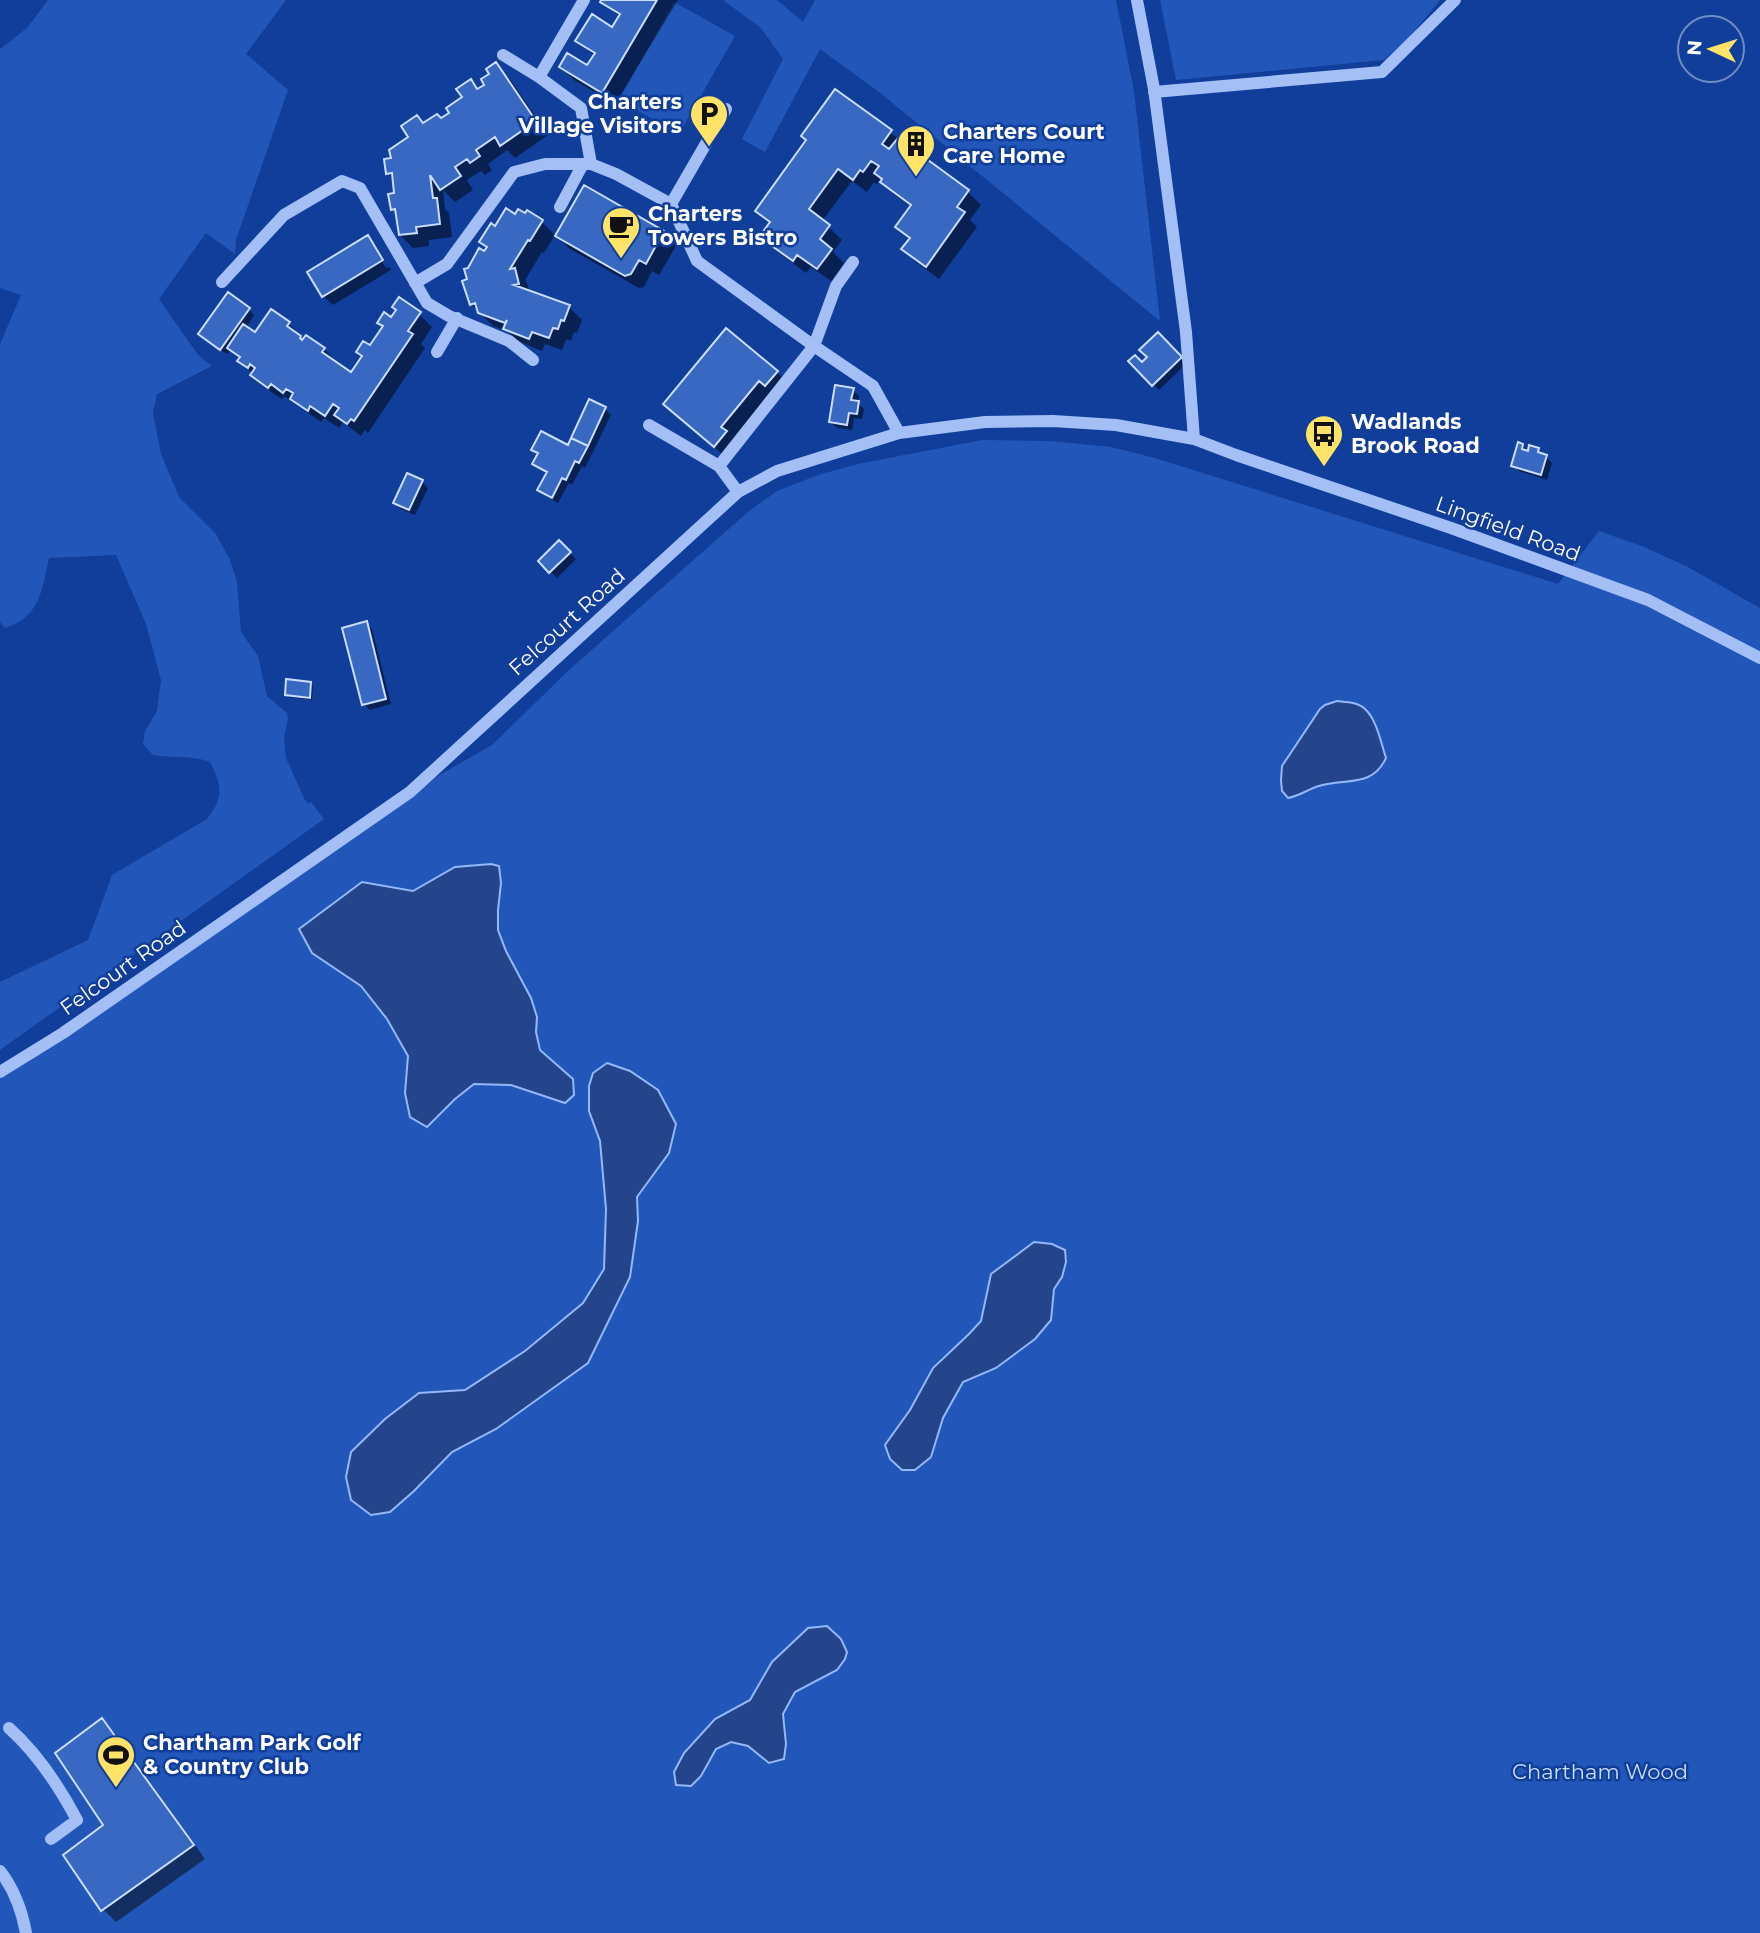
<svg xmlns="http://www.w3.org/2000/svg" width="1760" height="1933" font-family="Montserrat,sans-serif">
<rect width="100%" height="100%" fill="#103e9a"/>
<path fill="#2257b9" d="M 48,0 L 286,0 L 246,54 L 288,90 L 236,240 L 235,254 L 206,233 L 159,299 L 198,355 L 212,366 L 157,394 L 153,413 L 161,454 L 179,497 L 216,534 L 230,560 L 237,582 L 241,632 L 258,656 L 267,696 L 287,713 L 288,719 L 284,737 L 286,758 L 305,800 L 308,804 L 311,802 L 324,819 L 0,1050 L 0,982 L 88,940 L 112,875 L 207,819 C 224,797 222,786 210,762 C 191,755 172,758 153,755 L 143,744 L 145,731 L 157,711 L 161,680 L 146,624 L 116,555 L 49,558 C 42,590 40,617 5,628 L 0,622 L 0,344 L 21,295 L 0,288 L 0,49 L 27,28 Z
M 723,0 L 777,0 L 803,22 L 815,0 L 1116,0 L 1134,91 L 1160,321 L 879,92 L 820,49 L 765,152 L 742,139 L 783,59 L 761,28 Z
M 1160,0 L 1440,0 L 1408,39 L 1384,60 L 1176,80 Z
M 674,2 L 735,36 L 679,134 L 619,100 Z
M 982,440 L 1050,441 L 1111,447 L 1155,458 L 1558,584 L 1599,531 L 1644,547 L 1686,566 L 1760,608 L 1760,1933 L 0,1933 L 0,1072 L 410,792 L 492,745 L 569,670 L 749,511 L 777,491 L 818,475 L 858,464 Z"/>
<path fill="#24458b" stroke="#94b8f8" stroke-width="2" d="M 1337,701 C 1346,702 1358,702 1365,709 C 1377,720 1381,743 1386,758 C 1372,788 1346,778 1319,786 C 1308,789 1300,796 1288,798 L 1282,791 L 1281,780 L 1282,766 L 1320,709 L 1325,705 Z
M 491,864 L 499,866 L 501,883 L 498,910 L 498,930 L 506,951 L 531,998 L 537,1017 L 536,1032 L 540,1050 L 573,1079 L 574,1095 L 565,1103 L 511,1085 L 474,1084 L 455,1099 L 427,1127 L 410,1117 L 405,1093 L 408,1056 L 387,1019 L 361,986 L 312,953 L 299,929 L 362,882 L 413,891 L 455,867 Z
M 607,1063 L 630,1071 L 658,1090 L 676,1124 L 669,1153 L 637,1197 L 638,1221 L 630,1277 L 588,1363 L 496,1429 L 452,1452 L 414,1491 L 390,1512 L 371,1515 L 351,1500 L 346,1477 L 351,1452 L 385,1419 L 419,1393 L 465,1390 L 525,1351 L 583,1303 L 604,1269 L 606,1209 L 600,1141 L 589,1111 L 589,1086 L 593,1073 Z
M 1034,1242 L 1052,1244 L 1065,1250 L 1066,1262 L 1062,1277 L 1054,1289 L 1051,1320 L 1035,1339 L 996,1368 L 963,1382 L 943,1418 L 931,1457 L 915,1470 L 902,1470 L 890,1459 L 885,1445 L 910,1410 L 933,1368 L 969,1334 L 981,1321 L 991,1274 Z
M 827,1626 L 841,1639 L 847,1652 L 845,1659 L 837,1670 L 795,1692 L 783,1714 L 786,1744 L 784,1759 L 769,1763 L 748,1746 L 731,1742 L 716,1749 L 701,1776 L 691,1786 L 676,1785 L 674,1772 L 684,1753 L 715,1719 L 750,1700 L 772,1662 L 808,1628 Z"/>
<path fill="#0007" d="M 603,0 L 678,0 L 615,104 L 574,80 L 561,67 L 588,67 L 595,56 L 577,41 L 613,29 L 620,17 L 603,1 Z
M 496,65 L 509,78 L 548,135 L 515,158 L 507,150 L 488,164 L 492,170 L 485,175 L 481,171 L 467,180 L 473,190 L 455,202 L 443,190 L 445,209 L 449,213 L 452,237 L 429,240 L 429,246 L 413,248 L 400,235 L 398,214 L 392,209 L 396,194 L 395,180 L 388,173 L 393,160 L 424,125 L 441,120 L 452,113 L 464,98 L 471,82 L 479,90 L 487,85 Z
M 836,91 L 968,192 L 981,205 L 970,220 L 977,227 L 939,279 L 916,262 L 903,249 L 910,240 L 897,227 L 911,207 L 895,195 L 879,180 L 877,184 L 874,182 L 867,192 L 852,181 L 822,221 L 842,240 L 833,252 L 844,263 L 831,281 L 811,267 L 806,273 L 775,250 L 762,237 L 771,224 L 757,210 L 808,141 Z
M 585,188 L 663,232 L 676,246 L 659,275 L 652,271 L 644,287 L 639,288 L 570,249 L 557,236 Z
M 528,213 L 542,222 L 555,235 L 544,253 L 542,252 L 525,280 L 527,283 L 530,293 L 569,307 L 582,320 L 577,333 L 574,332 L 571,341 L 566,339 L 562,350 L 545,344 L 542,351 L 518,341 L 508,331 L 493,326 L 471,304 L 470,280 L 488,249 L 481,242 L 496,228 L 515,216 L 526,216 Z
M 368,237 L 377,246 L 372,246 L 386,268 L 389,267 L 377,246 L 391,270 L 333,305 L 323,296 Z
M 248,309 L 254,315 L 246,328 L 255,335 L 289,324 L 302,337 L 301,338 L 304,341 L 324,349 L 337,362 L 336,364 L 352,375 L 384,327 L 379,322 L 419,314 L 432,327 L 421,344 L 425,348 L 368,433 L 365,430 L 361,436 L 343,422 L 339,428 L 324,418 L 321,422 L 284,396 L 282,399 L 265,388 L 231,349 L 227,354 L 206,340 Z
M 1158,335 L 1186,364 L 1159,390 L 1131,361 L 1142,364 L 1149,357 Z
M 777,372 L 790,385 L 728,459 L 665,404 Z
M 853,390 L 859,396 L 858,403 L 864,409 L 862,419 L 854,418 L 852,430 L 837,428 L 831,422 Z
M 605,409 L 611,415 L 585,468 L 582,466 L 572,485 L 569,483 L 558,503 L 546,496 L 540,490 L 548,474 L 534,464 L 539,455 L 533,450 L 569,447 Z
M 1522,445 L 1529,452 L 1538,449 L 1552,463 L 1547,480 L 1519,471 L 1513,465 Z
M 422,482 L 428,488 L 415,515 L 401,509 L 395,503 Z
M 559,542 L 576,559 L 557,578 L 540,561 Z
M 366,623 L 372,629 L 391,704 L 370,710 L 364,704 Z
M 311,684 L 313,686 L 312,700 L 289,697 L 286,694 Z
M 102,1720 L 115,1733 L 205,1859 L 116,1922 L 103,1909 L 105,1825 Z"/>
<path fill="#3968c2" stroke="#cbddfe" stroke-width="2" d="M 601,0 L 657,0 L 602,93 L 559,67 L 567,53 L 587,65 L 595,53 L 575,41 L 592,14 L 612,27 L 620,14 L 600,2 Z
M 496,62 L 536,121 L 500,146 L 495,137 L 476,150 L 480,156 L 470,163 L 467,159 L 455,167 L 461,176 L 440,190 L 430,175 L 433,198 L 437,198 L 440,224 L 416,227 L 417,233 L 399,235 L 395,209 L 391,210 L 388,194 L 394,193 L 392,173 L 386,174 L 384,159 L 391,158 L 389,150 L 408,137 L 401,126 L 417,115 L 423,123 L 437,114 L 441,118 L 449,113 L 446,108 L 462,97 L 456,89 L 471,79 L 477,89 L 484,85 L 481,79 L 489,74 L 486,69 Z
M 835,89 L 892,130 L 882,144 L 889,149 L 898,138 L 969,190 L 957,207 L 965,212 L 926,267 L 901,249 L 910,238 L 895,227 L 911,205 L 880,182 L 882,179 L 874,173 L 879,166 L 871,161 L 863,172 L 860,170 L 853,180 L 838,169 L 809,209 L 830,225 L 820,239 L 832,249 L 817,269 L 797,255 L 793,261 L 759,237 L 770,222 L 755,211 L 806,140 L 801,136 Z
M 584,185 L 664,231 L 646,264 L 639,260 L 631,274 L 625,276 L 555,236 Z
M 506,208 L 515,214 L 518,209 L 525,213 L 527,210 L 543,220 L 530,241 L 528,240 L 510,269 L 515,268 L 519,284 L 514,285 L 570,305 L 564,321 L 561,320 L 558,329 L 553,328 L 549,338 L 532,332 L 529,339 L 503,329 L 507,320 L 505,323 L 478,313 L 475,303 L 470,305 L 462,281 L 467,279 L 464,269 L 468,268 L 479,248 L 484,251 L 487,247 L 479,242 L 491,223 L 495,226 Z
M 368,235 L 383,260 L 322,297 L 307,272 Z
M 228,292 L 250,308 L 220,350 L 198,334 Z
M 399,297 L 421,312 L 408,331 L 413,334 L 354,421 L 351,419 L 347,424 L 334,415 L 339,408 L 333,404 L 325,416 L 310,406 L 308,411 L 290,399 L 293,393 L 286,389 L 283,393 L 271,384 L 268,388 L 250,375 L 255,368 L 250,364 L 248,368 L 237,361 L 240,357 L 227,348 L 243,324 L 255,332 L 271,309 L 290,322 L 287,326 L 301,336 L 300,338 L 302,340 L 306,335 L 325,348 L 322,352 L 351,372 L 362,356 L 356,352 L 363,341 L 370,345 L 383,326 L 377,323 L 384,312 L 391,317 L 396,310 L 392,307 Z
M 726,328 L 778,371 L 765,386 L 759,381 L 721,427 L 727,431 L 714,447 L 663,404 Z
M 1158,332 L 1182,357 L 1152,386 L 1128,361 L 1135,355 L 1142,362 L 1147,357 L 1139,350 Z
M 835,385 L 854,388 L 851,400 L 859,401 L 857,414 L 849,413 L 847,425 L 829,422 Z
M 589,399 L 606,407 L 588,446 L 571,438 Z
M 541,431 L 568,445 L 571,438 L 588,446 L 579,463 L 575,461 L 566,480 L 562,478 L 552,498 L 537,490 L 547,472 L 532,464 L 538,453 L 531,450 Z
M 1518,442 L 1523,444 L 1522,449 L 1528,451 L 1529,445 L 1539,448 L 1538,452 L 1547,455 L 1541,475 L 1511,466 Z
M 407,473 L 423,480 L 409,510 L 393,503 Z
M 559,540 L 571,552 L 549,573 L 538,561 Z
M 367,621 L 386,699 L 362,705 L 342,628 Z
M 286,679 L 311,682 L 310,698 L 285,695 Z
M 102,1718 L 194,1845 L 101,1911 L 63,1855 L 103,1825 L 55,1753 Z"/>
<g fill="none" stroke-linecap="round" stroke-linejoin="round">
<path stroke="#a3bff5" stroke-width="12" d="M 1137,0 L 1154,89 L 1186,332 L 1194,439
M 503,55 L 539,77 L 581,108 L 591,164
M 539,77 L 584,0
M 1154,92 L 1382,72 L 1455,0
M 671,204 L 726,109
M 560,207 L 583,164
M 222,282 L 284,215 L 342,181 L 360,188 L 427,303 L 449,316 L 509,341 L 533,360
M 415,283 L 447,264 L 514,172 L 545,164 L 591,164 L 616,174 L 671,204 L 697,261 L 814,346 L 873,386 L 899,433
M 437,352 L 457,318
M 649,425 L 719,466 L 738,492
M 719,466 L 814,346 L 836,286 L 853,262
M 0,1072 L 63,1033 L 410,792 L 738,492 L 777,471 L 899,433 L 985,422 L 1053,421 L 1116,425 L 1194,439 L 1236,455 L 1451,528 L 1648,600 L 1760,658
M 9,1728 C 38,1754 59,1786 77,1820 L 51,1839
M 0,1871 C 14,1889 22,1911 26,1933"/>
</g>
<defs>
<symbol id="parking-pin" viewBox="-11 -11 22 30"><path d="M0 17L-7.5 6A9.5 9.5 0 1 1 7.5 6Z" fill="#ffe366" stroke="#103e9a"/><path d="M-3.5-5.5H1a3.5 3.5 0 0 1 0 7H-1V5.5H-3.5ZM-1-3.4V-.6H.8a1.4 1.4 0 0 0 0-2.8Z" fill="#111"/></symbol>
<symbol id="building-pin" viewBox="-11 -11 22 30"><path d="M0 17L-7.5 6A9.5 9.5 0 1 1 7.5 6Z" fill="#ffe366" stroke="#103e9a"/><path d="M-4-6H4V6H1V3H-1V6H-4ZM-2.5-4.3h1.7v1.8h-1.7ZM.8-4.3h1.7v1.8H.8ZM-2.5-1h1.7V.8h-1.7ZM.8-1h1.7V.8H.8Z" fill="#111"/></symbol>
<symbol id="cafe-pin" viewBox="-11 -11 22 30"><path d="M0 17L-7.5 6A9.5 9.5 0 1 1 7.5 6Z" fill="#ffe366" stroke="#103e9a"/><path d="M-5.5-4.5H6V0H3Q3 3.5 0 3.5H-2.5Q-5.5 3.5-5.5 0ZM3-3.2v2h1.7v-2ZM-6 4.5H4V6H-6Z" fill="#111"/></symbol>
<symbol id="bus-pin" viewBox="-11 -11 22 30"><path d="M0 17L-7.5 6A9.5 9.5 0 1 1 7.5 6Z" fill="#ffe366" stroke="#103e9a"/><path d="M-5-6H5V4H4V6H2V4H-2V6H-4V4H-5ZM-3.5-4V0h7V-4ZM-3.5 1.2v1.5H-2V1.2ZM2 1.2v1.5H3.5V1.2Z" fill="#111"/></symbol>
<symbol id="stadium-pin" viewBox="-11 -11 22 30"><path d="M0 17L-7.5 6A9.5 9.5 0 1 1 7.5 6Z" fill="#ffe366" stroke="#103e9a"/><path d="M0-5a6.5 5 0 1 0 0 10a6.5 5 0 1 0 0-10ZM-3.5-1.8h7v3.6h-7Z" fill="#111"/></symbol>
</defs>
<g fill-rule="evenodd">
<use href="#parking-pin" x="687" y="92" width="44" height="60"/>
<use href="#building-pin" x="894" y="122" width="44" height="60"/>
<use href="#cafe-pin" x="599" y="204" width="44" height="60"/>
<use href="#bus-pin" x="1302" y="412" width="44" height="60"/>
<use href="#stadium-pin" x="94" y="1733" width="44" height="60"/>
</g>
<g text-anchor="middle" stroke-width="5" stroke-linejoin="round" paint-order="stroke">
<g font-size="21" font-weight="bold" fill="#fff" stroke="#103e9a" text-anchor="start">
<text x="682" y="109" text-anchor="end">Charters<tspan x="682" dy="24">Village Visitors</tspan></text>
<text x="943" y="139">Charters Court<tspan x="943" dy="24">Care Home</tspan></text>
<text x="648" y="221">Charters<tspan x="648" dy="24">Towers Bistro</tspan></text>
<text x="1351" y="429">Wadlands<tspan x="1351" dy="24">Brook Road</tspan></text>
<text x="143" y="1750">Chartham Park Golf<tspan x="143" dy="24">&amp; Country Club</tspan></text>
</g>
<g font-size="21" fill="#fff" stroke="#103e9a">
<text transform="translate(1508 529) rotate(20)" y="7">Lingfield Road</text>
<text transform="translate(567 622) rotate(-42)" y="7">Felcourt Road</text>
<text transform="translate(123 968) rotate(-35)" y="7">Felcourt Road</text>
</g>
<g font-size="21" fill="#cbddfe" stroke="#103e9a">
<text x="1600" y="1779">Chartham Wood</text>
</g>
</g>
<g transform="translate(1711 49) rotate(274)"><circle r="33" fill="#103e9a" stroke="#708bc2" stroke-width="2"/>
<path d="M0-5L12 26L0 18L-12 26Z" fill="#ffe366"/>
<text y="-10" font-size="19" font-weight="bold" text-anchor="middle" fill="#ffffff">N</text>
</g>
</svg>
